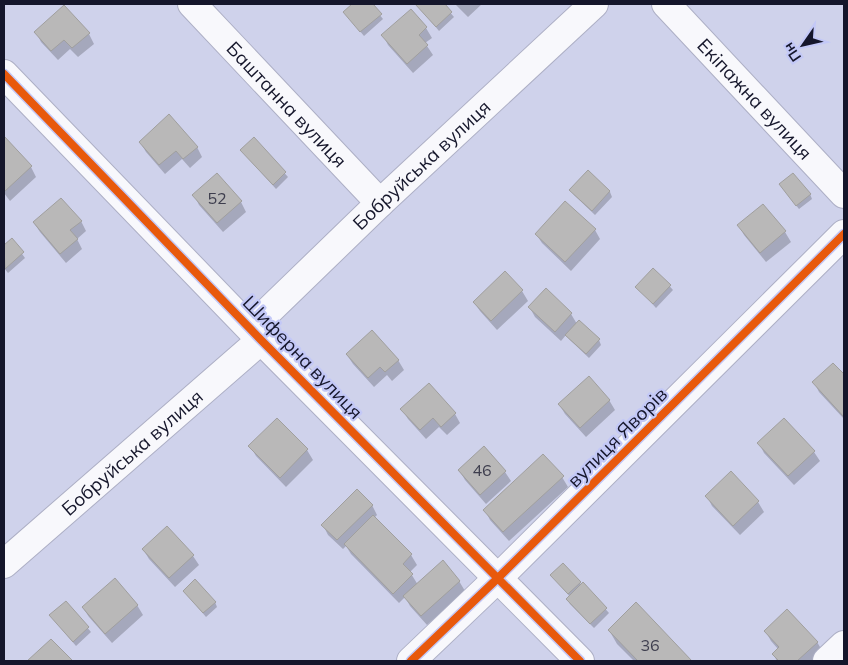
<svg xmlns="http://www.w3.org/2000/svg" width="848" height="665" font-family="Mulish,sans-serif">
<rect width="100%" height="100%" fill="#cfd2eb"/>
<path fill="#0003" d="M 354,4 L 371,4 L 383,19 L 364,36 L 344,12 Z
M 417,4 L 443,4 L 454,17 L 439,31 Z
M 455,4 L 482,4 L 468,17 Z
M 410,11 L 426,28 L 432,38 L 425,43 L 433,55 L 413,73 L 388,45 L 383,35 Z
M 36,32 L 89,34 L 94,44 L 78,57 L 70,49 L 58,60 L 41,42 Z
M 4,138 L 31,167 L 36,177 L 10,201 L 4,193 Z
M 254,139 L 288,177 L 276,189 L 241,150 Z
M 140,142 L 197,147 L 202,157 L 190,168 L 182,159 L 165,174 L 146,152 Z
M 588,172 L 610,192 L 612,197 L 595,215 L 574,195 L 571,190 Z
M 217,175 L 241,202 L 246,212 L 223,232 L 199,205 L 194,195 Z
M 780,185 L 810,194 L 812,199 L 799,209 Z
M 763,205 L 785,232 L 791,242 L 766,262 L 744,235 L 739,225 Z
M 81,221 L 86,231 L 77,239 L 82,249 L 66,263 L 40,232 L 34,223 Z
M 595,230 L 600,239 L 571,271 L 542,243 L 536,234 Z
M 12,240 L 25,258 L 8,273 L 4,268 L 4,247 Z
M 654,269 L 673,290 L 656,308 L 637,287 Z
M 505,273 L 522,291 L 528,301 L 497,330 L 480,311 L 474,302 Z
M 546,290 L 571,314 L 577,324 L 599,340 L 601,345 L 589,358 L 570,340 L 566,335 L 561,341 L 535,317 L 530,308 Z
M 347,355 L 398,360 L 404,370 L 392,381 L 387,375 L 374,387 L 353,364 Z
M 833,364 L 844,376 L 844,419 L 819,392 L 814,382 Z
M 609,400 L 615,410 L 586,437 L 565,414 L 559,404 Z
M 402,409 L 455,414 L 460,423 L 447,435 L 439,427 L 426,439 L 408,419 Z
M 277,419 L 307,450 L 313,460 L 286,487 L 256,456 L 250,446 Z
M 759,443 L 814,452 L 820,461 L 794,485 L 764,453 Z
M 484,448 L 505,472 L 511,481 L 486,504 L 465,480 L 459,470 Z
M 731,473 L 758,502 L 764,512 L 740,535 L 712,506 L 707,496 Z
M 562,477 L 568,487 L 509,541 L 490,520 L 485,510 Z
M 372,505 L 377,515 L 374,518 L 411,555 L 417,565 L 410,572 L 418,585 L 459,581 L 465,591 L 427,625 L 410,606 L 405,597 L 399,603 L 351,554 L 346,546 L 343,549 L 328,535 L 323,525 Z
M 143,549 L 193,556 L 199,565 L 175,587 L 149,559 Z
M 552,575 L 580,582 L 581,586 L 583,584 L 609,613 L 594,628 L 570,604 L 567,599 L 570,597 Z
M 184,591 L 215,602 L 217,607 L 206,617 Z
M 66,602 L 91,632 L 76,646 L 54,620 Z
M 636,604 L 691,661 L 634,661 L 617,644 L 609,630 Z
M 137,605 L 143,615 L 112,643 L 89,617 L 83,608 Z
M 766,632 L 817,642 L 823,652 L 813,661 L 777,661 L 773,654 L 778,649 L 771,641 Z"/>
<path fill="#b9b8b8" stroke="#a09f9e" d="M 352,4 L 373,4 L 382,14 L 360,32 L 343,12 Z
M 415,4 L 445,4 L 452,12 L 436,27 Z
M 64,5 L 90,33 L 72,48 L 64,40 L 51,51 L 34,32 Z
M 411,9 L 427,27 L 419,35 L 428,45 L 407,64 L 381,35 Z
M 169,114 L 198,147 L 183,159 L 176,151 L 159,165 L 139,142 Z
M 4,136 L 32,166 L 4,192 Z
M 254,137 L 286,172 L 273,185 L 240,150 Z
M 588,170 L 610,191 L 592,211 L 569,190 Z
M 217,173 L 242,201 L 217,223 L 192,195 Z
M 793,173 L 811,194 L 796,206 L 779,184 Z
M 61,198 L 82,221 L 70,230 L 78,239 L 60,254 L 33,222 Z
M 565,201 L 596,229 L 565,262 L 535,234 Z
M 763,204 L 786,231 L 760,253 L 737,225 Z
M 12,238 L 24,252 L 5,269 L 4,245 Z
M 653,268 L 671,285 L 653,304 L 635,287 Z
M 505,271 L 523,290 L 491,321 L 473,302 Z
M 546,288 L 572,313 L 555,332 L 528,307 Z
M 579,320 L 600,339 L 586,354 L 565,335 Z
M 372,330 L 399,360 L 385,372 L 380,367 L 368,378 L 346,354 Z
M 833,363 L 844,374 L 844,417 L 812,382 Z
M 589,376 L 610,400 L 580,428 L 558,404 Z
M 429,383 L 456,413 L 441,427 L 433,418 L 420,430 L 400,409 Z
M 277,418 L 308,449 L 280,478 L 248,446 Z
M 784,418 L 815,451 L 788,476 L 757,443 Z
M 484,446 L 506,471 L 480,495 L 458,470 Z
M 543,454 L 564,476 L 503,532 L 483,510 Z
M 731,471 L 759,501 L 733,526 L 705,496 Z
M 357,489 L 373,505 L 337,540 L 321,525 Z
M 373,515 L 412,554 L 403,564 L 413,574 L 393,594 L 344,544 Z
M 167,526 L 194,555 L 169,578 L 142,549 Z
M 443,560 L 460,581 L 421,616 L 403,596 Z
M 563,563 L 581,582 L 568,594 L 550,575 Z
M 115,578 L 138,605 L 105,634 L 82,607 Z
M 195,579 L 216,602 L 203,613 L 183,591 Z
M 583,582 L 607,608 L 590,624 L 566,599 Z
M 66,601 L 89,627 L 73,642 L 49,615 Z
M 636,602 L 692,661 L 638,661 L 608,630 Z
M 787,609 L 818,642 L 797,661 L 779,661 L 772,654 L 779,647 L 764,631 Z
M 51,639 L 73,661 L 27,661 Z"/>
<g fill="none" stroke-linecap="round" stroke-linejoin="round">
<defs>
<g id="minor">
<path id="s1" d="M 192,4 L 380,203"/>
<path id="s2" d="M 666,4 L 844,194"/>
<path d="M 4,74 L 261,340 L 580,661"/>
<path id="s3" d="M 251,328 L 380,203 L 594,4"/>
<path id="s4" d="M 4,564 L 261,340"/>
<path d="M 411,661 L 498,578 L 844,234"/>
<path d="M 827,661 L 844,645"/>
</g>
</defs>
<use href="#minor" stroke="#adafc5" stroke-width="30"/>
<use href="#minor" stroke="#f8f8fc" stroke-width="28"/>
<defs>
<path id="cycleway" d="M 4,74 L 261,340 L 580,661
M 411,661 L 498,578 L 844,234"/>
</defs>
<use href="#cycleway" stroke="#c3c8f7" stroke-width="11"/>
<use href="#cycleway" stroke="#e8590c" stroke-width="8"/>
</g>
<g text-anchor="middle" stroke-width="4.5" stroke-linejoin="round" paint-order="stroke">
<g font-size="16" fill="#3e3e4e">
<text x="217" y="204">52</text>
<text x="482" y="476">46</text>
<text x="650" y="651">36</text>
</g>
<g font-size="19" fill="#15162b" stroke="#c3c8f7">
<text dy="7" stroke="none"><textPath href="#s2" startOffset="130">Екіпажна вулиця</textPath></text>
<text dy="7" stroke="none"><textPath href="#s1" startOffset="138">Баштанна вулиця</textPath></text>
<text dy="7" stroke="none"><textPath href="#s3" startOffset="236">Бобруйська вулиця</textPath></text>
<text transform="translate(303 357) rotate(46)" y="7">Шиферна вулиця</text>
<text transform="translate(617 437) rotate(-45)" y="7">вулиця Яворів</text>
<text dy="7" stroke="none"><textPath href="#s4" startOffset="170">Бобруйська вулиця</textPath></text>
</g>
</g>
<rect width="848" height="665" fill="none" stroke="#15162b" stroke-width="10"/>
<g transform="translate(803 45) rotate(236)" stroke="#c3c8f7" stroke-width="4" paint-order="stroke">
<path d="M0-4L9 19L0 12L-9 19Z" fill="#15162b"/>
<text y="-8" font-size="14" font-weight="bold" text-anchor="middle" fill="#15162b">Пн</text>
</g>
</svg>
